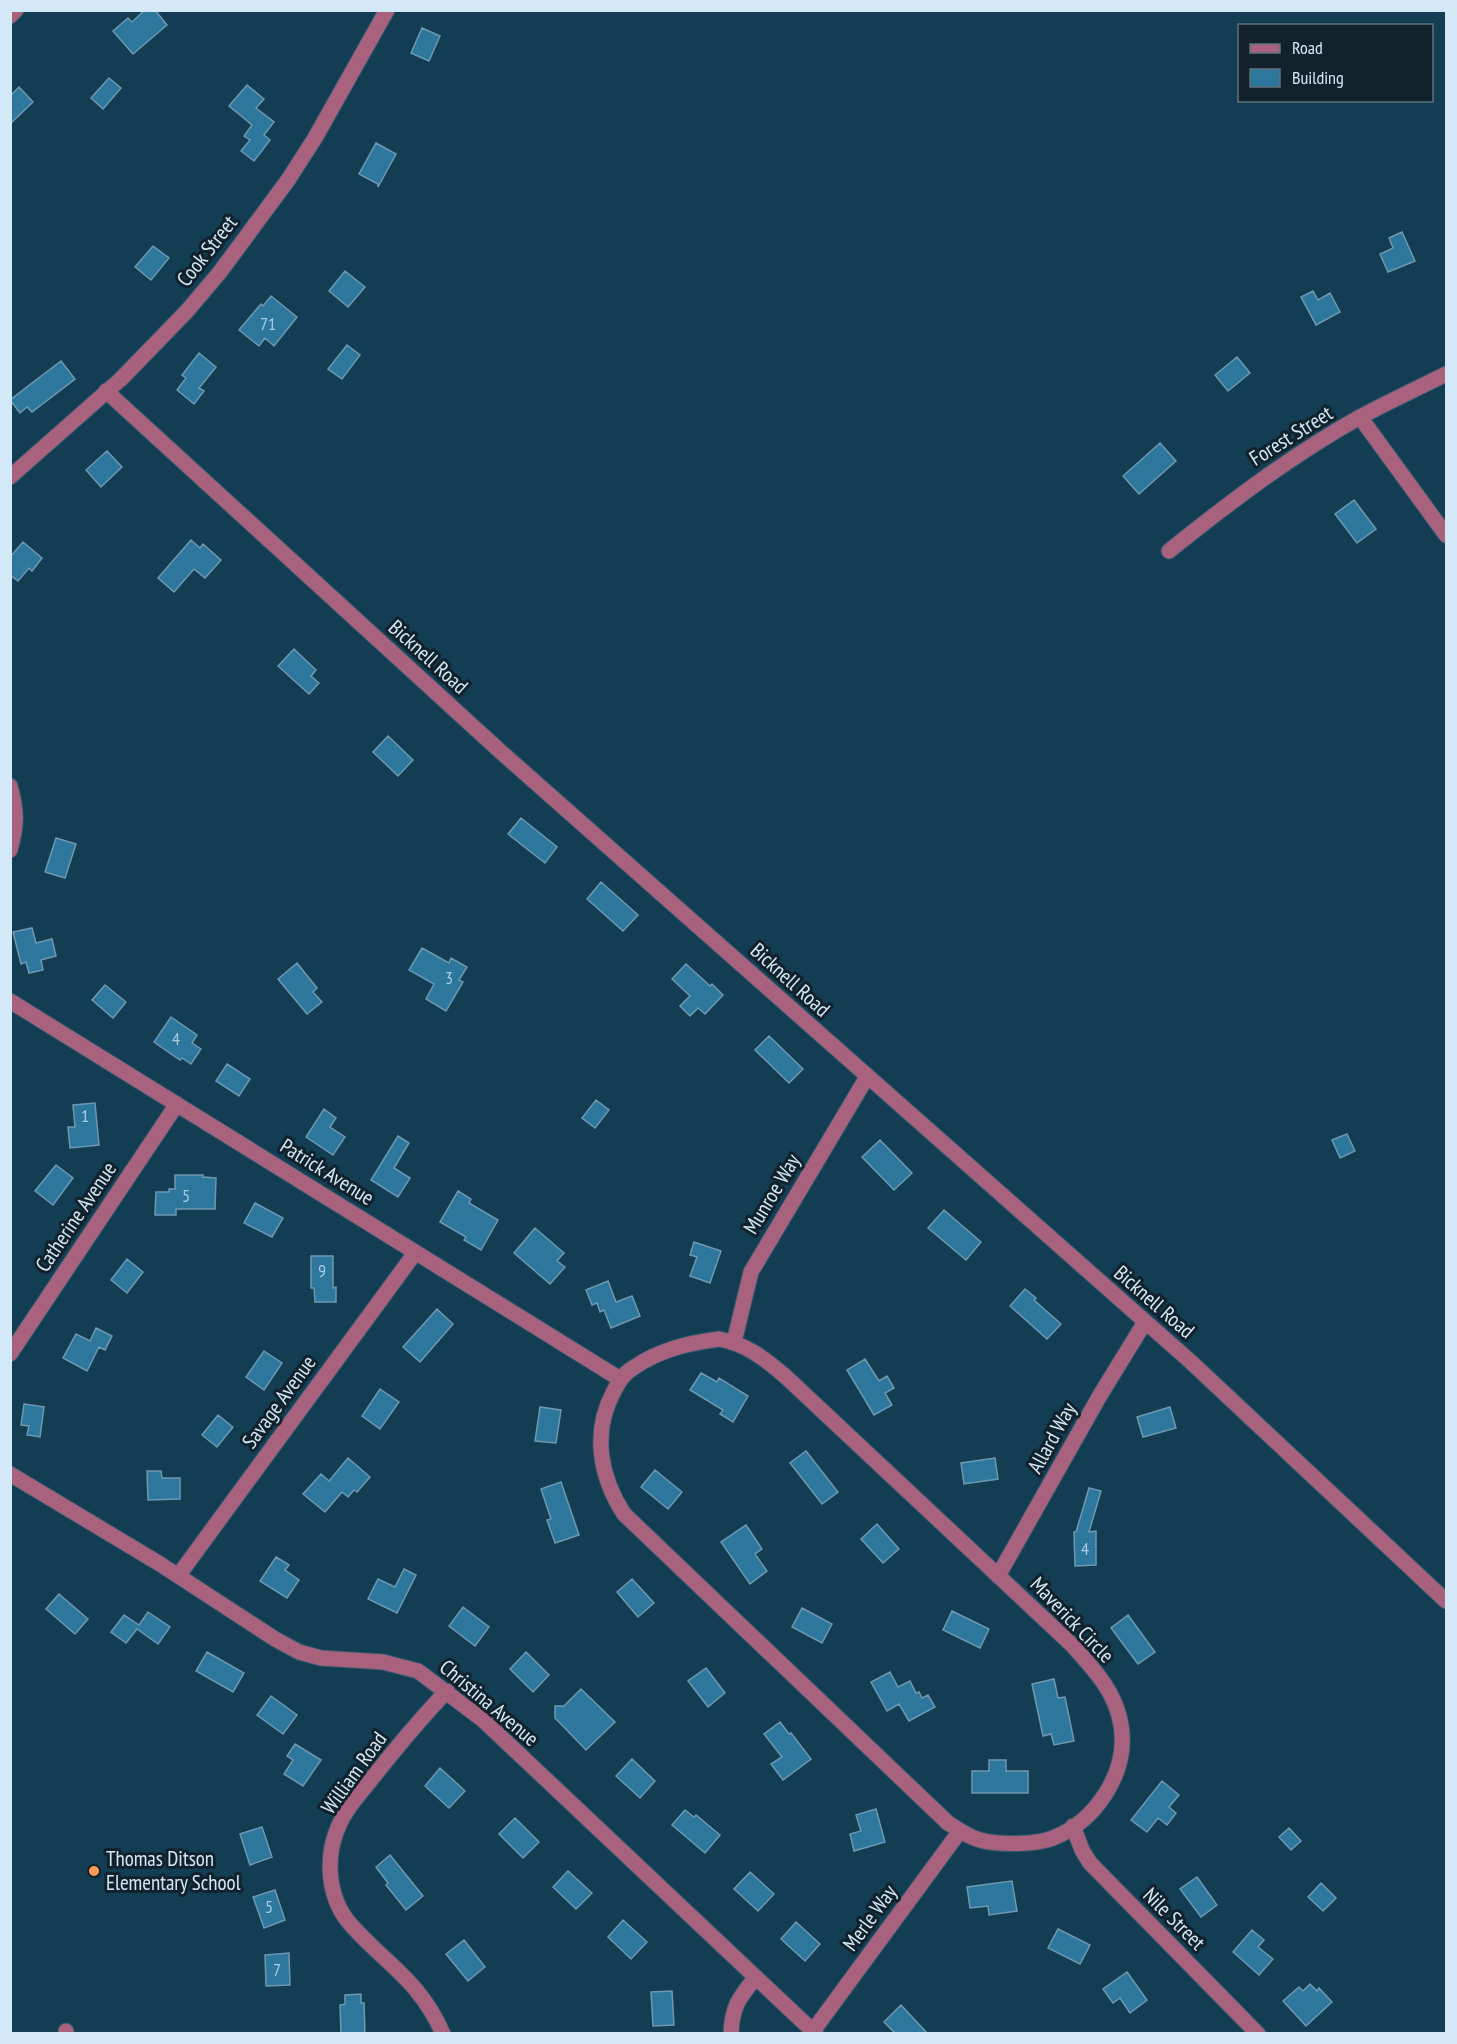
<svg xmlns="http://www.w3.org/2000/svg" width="1457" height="2044" font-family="'PT Sans Narrow',sans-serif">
<rect width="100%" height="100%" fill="#133d53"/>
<path fill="#2e779c" stroke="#6e98b1" stroke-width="1.5" d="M 145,10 L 155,10 L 167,25 L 133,54 L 113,31 L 128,18 L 132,22 Z
M 422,28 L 440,36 L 429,61 L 411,53 Z
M 109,78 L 121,88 L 103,109 L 91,98 Z
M 247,85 L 264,99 L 256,108 L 274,122 L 264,135 L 270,140 L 254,161 L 241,151 L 250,140 L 244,136 L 252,125 L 229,106 Z
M 19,87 L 33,102 L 10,124 L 10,96 Z
M 376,143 L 396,154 L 378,187 L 378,184 L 359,174 Z
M 1402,232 L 1415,261 L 1388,272 L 1380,254 L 1393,248 L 1389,238 Z
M 153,246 L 169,258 L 151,280 L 135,267 Z
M 345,271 L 365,287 L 348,307 L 329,291 Z
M 1313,291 L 1318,300 L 1330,293 L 1340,312 L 1316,325 L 1301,297 Z
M 271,296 L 297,317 L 274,346 L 265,338 L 259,346 L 239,330 L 261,304 L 263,306 Z
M 347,345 L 360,355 L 342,379 L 328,369 Z
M 199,353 L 216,367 L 199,388 L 204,391 L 194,404 L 177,390 L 186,378 L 182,375 Z
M 1237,357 L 1250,373 L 1228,391 L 1215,375 Z
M 61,361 L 75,379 L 32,412 L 27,407 L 20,413 L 10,400 Z
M 1160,443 L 1176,461 L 1139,494 L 1123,476 Z
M 107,451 L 122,467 L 101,487 L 86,470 Z
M 1354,500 L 1376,529 L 1357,543 L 1335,514 Z
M 191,540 L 200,548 L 203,544 L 221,560 L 205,578 L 194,569 L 174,592 L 158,578 Z
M 23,542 L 42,558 L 32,571 L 29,568 L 18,581 L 10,575 L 10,557 Z
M 294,649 L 316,670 L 311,676 L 319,683 L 309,694 L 278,666 Z
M 388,736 L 413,760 L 398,776 L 373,752 Z
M 521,818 L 557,847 L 545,863 L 508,834 Z
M 56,838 L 76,844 L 65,878 L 45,872 Z
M 601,882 L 638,915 L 623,931 L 587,899 Z
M 32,928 L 36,943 L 52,939 L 56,956 L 41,960 L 43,970 L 29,973 L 26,962 L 21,964 L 13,932 Z
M 422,948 L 449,963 L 451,958 L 467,967 L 459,980 L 463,982 L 446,1011 L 426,999 L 434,984 L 409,970 Z
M 297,963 L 317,988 L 313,992 L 322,1002 L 307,1014 L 278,979 Z
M 686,964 L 710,986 L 712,984 L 723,995 L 705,1014 L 698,1008 L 690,1016 L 680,1006 L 690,996 L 672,979 Z
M 105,985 L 126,1002 L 113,1018 L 92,1000 Z
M 171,1017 L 197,1035 L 192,1043 L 201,1049 L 191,1064 L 182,1058 L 180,1060 L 154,1042 Z
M 769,1036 L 803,1069 L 789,1083 L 755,1050 Z
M 227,1064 L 250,1079 L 239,1096 L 216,1081 Z
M 596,1100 L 609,1110 L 595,1128 L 582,1118 Z
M 95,1103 L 99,1145 L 70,1148 L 68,1127 L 75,1127 L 73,1105 Z
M 324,1109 L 336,1118 L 330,1127 L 345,1137 L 333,1155 L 306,1137 Z
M 1347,1134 L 1355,1151 L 1340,1158 L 1332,1140 Z
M 398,1136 L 409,1143 L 394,1168 L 410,1178 L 398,1197 L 371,1180 Z
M 880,1140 L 912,1173 L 894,1190 L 862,1157 Z
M 56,1165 L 73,1178 L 53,1205 L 35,1191 Z
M 175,1175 L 203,1175 L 203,1177 L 216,1178 L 215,1209 L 176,1209 L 176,1215 L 155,1215 L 156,1192 L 169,1192 L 169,1189 L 175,1189 Z
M 458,1191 L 471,1199 L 469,1203 L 498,1220 L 481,1250 L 464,1240 L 466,1237 L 440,1222 Z
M 255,1203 L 283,1218 L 272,1237 L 244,1223 Z
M 944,1210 L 981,1242 L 966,1260 L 928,1228 Z
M 535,1228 L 564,1253 L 557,1261 L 565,1267 L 550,1284 L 514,1253 Z
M 694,1242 L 721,1251 L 710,1283 L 690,1276 L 697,1257 L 690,1255 Z
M 311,1256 L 333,1256 L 333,1288 L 336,1287 L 336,1302 L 315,1302 L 314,1288 L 311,1288 Z
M 127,1259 L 143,1272 L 127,1293 L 111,1280 Z
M 608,1281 L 616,1302 L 632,1296 L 640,1316 L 611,1328 L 604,1310 L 600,1312 L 597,1303 L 592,1305 L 586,1290 Z
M 1025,1289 L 1036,1298 L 1034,1300 L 1061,1324 L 1047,1339 L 1010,1306 Z
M 437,1309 L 453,1324 L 420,1362 L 403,1347 Z
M 96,1328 L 112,1336 L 105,1350 L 99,1347 L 87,1371 L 63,1358 L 76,1334 L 90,1341 Z
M 264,1351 L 282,1363 L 264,1390 L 246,1377 Z
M 865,1359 L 879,1381 L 887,1376 L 894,1388 L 885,1393 L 892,1405 L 874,1415 L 847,1370 Z
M 701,1373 L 717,1382 L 719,1378 L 748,1396 L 733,1422 L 720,1414 L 723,1410 L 690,1390 Z
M 380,1389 L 399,1402 L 380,1429 L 362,1416 Z
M 24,1404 L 44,1407 L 40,1437 L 27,1435 L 29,1426 L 21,1425 Z
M 540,1407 L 561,1410 L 556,1443 L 535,1441 Z
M 1170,1407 L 1176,1428 L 1143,1437 L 1137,1417 Z
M 218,1415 L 233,1427 L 217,1447 L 202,1435 Z
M 806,1451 L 838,1492 L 822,1504 L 790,1463 Z
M 348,1458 L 370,1477 L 357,1492 L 354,1490 L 348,1497 L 342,1492 L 325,1512 L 303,1494 L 321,1474 L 329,1481 Z
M 995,1458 L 998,1479 L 964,1484 L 961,1463 Z
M 655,1470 L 682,1492 L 668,1509 L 641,1487 Z
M 147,1471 L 161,1471 L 162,1478 L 180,1478 L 180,1499 L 148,1500 Z
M 561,1482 L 579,1535 L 555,1543 L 547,1520 L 551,1519 L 541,1489 Z
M 1089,1488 L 1101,1491 L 1089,1532 L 1096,1531 L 1096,1565 L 1075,1566 L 1074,1532 L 1076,1532 Z
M 877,1524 L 899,1549 L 883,1563 L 861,1539 Z
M 746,1525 L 762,1549 L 755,1554 L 767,1571 L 750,1584 L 721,1542 Z
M 276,1557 L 289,1565 L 285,1570 L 299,1580 L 287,1598 L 260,1581 Z
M 404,1569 L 416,1575 L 397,1613 L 368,1599 L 378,1579 L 395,1587 Z
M 632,1579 L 654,1603 L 638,1617 L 617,1592 Z
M 59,1594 L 88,1619 L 75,1634 L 46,1609 Z
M 463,1607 L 489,1627 L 475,1646 L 449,1626 Z
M 802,1608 L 832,1624 L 822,1643 L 792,1627 Z
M 952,1611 L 989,1629 L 980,1648 L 943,1630 Z
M 148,1612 L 170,1627 L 158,1644 L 137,1629 L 126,1643 L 111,1632 L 124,1615 L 139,1625 Z
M 1128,1615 L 1155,1652 L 1138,1664 L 1111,1628 Z
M 207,1652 L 244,1673 L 233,1692 L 196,1671 Z
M 526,1652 L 549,1675 L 533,1692 L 510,1669 Z
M 706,1668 L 725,1693 L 708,1707 L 688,1681 Z
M 890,1672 L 898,1687 L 910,1681 L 916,1693 L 919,1692 L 922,1698 L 928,1695 L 935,1707 L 909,1721 L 899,1704 L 887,1711 L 871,1682 Z
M 1054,1679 L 1058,1698 L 1065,1697 L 1074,1741 L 1054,1745 L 1051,1734 L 1043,1736 L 1032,1684 Z
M 581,1689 L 615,1722 L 586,1750 L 555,1718 L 555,1706 L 564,1706 Z
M 271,1696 L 297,1715 L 283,1734 L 257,1715 Z
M 780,1722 L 789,1734 L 791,1733 L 811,1759 L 783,1780 L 771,1764 L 782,1757 L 764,1734 Z
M 295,1744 L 321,1760 L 303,1786 L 284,1774 L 293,1760 L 287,1756 Z
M 632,1759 L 655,1781 L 640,1798 L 616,1776 Z
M 989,1760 L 1006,1760 L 1006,1771 L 1028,1771 L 1028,1793 L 972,1793 L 972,1771 L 989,1771 Z
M 440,1768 L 465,1791 L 449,1808 L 425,1786 Z
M 1162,1781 L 1179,1795 L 1169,1807 L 1176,1813 L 1167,1825 L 1158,1818 L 1147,1832 L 1131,1820 Z
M 876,1809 L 885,1842 L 854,1851 L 850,1834 L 861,1831 L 856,1815 Z
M 685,1810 L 694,1817 L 696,1815 L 720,1835 L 705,1853 L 672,1825 Z
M 515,1818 L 539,1842 L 523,1858 L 499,1834 Z
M 262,1827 L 272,1857 L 250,1865 L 240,1834 Z
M 1289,1828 L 1301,1841 L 1291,1850 L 1279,1837 Z
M 390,1855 L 423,1896 L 406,1910 L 386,1885 L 388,1883 L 376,1867 Z
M 568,1871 L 592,1893 L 576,1909 L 553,1887 Z
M 750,1872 L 774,1894 L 758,1911 L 734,1889 Z
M 1197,1877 L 1217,1905 L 1201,1917 L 1180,1889 Z
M 1012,1881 L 1017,1911 L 989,1915 L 988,1906 L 970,1908 L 967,1887 Z
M 1321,1883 L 1336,1898 L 1323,1911 L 1308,1897 Z
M 275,1890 L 285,1920 L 264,1928 L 253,1897 Z
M 623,1920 L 647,1942 L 631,1959 L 608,1937 Z
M 796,1922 L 820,1944 L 805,1961 L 781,1939 Z
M 1058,1929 L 1090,1945 L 1080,1964 L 1048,1948 Z
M 1252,1930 L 1264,1940 L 1258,1947 L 1273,1959 L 1259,1975 L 1233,1952 Z
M 464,1940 L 485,1967 L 468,1981 L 446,1954 Z
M 289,1953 L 290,1985 L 266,1986 L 265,1955 Z
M 1127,1972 L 1147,2000 L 1130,2013 L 1120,1998 L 1113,2003 L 1103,1989 Z
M 1310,1984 L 1317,1991 L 1319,1988 L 1332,2002 L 1306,2026 L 1283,2001 L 1299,1987 L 1303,1991 Z
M 672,1991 L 674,2025 L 653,2026 L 651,1992 Z
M 361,1994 L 361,2003 L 364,2003 L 365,2034 L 341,2034 L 340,2005 L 345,2004 L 345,1995 Z
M 901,2005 L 928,2034 L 896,2034 L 884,2022 Z"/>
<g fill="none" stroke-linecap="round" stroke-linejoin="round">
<defs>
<path id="minor" d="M 10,16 L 16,10
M 106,391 L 501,752 L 1191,1362 L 1446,1601
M 1360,417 L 1446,535
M 10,477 L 121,379 L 187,311 L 220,272 L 288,180 L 315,138 L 387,10
M 1169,551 C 1230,502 1292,455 1360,417 C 1388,402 1418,388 1446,374
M 10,786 C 17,811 17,825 10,850
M 10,1001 L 620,1379
M 719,1339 C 746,1344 764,1358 785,1376 L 1071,1644 C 1093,1668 1116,1692 1121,1725 C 1129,1772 1096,1821 1053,1838 C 1036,1845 998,1845 980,1840 C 968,1837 958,1829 948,1823 L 624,1514 C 600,1477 592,1433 613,1393 C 618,1383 623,1374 633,1368 C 659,1350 688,1343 719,1339 Z
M 734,1342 L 751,1272 L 867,1077
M 10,1354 L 177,1104
M 10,1474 L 160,1564 L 275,1639 L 299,1652 L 321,1658 L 383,1662 L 418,1671 L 483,1720 L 816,2034
M 178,1576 L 415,1253
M 998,1576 L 1099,1397 L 1145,1322
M 1073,1826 L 1082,1850 L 1090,1863 L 1258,2034
M 66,2031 L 66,2034
M 813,2031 L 960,1831
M 443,2034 C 420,1981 388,1966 352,1926 C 327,1899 324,1856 340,1823 C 346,1809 357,1797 366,1786 C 392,1753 418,1721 447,1691
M 731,2034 C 732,2006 739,1998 756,1977"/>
</defs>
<use href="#minor" stroke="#32596d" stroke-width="17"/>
<use href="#minor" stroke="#a8627e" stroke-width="15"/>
</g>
<circle fill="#fd9c55" stroke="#11222c" stroke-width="2" cx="94" cy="1871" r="6"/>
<g text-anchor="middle" stroke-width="6" stroke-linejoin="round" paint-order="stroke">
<g font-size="18" fill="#aacce0">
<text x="268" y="330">71</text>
<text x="449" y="984">3</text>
<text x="176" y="1045">4</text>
<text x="85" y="1122">1</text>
<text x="186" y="1202">5</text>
<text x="322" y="1277">9</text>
<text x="1085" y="1555">4</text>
<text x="269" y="1913">5</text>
<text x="277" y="1976">7</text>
</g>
<g font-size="21" fill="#d4e9f7" stroke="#11222c">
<text transform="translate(207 251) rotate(-52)" y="7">Cook Street</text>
<text transform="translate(1291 436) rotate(-32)" y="7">Forest Street</text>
<text transform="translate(428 657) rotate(42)" y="7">Bicknell Road</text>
<text transform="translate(790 980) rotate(42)" y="7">Bicknell Road</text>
<text transform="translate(327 1172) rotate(32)" y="7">Patrick Avenue</text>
<text transform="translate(772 1194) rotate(-59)" y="7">Munroe Way</text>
<text transform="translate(76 1217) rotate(-56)" y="7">Catherine Avenue</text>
<text transform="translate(1154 1302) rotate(41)" y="7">Bicknell Road</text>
<text transform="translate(279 1402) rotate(-54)" y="7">Savage Avenue</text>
<text transform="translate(1052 1438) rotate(-61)" y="7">Allard Way</text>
<text transform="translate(1072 1620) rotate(46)" y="7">Maverick Circle</text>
<text transform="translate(489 1703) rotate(40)" y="7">Christina Avenue</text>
<text transform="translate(354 1773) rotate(-54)" y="7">William Road</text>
<text transform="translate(870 1918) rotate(-54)" y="7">Merle Way</text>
<text transform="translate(1174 1919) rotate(45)" y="7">Nile Street</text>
</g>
<g font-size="21" fill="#d4e9f7" stroke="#11222c" text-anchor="start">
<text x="106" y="1866">Thomas Ditson<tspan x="106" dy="24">Elementary School</tspan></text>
</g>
</g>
<rect width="1457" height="2044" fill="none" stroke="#d4e9f7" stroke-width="24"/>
<rect x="1238" y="24" width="195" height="78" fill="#11222c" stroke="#5f727d" stroke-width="1.5"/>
<rect x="1250" y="44" width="30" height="9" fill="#a8627e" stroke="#5f727d" stroke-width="1.5"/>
<text x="1292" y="54" font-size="18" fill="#d4e9f7">Road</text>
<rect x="1250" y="69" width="30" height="18" fill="#2e779c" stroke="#5f727d" stroke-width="1.5"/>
<text x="1292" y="84" font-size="18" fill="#d4e9f7">Building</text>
</svg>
